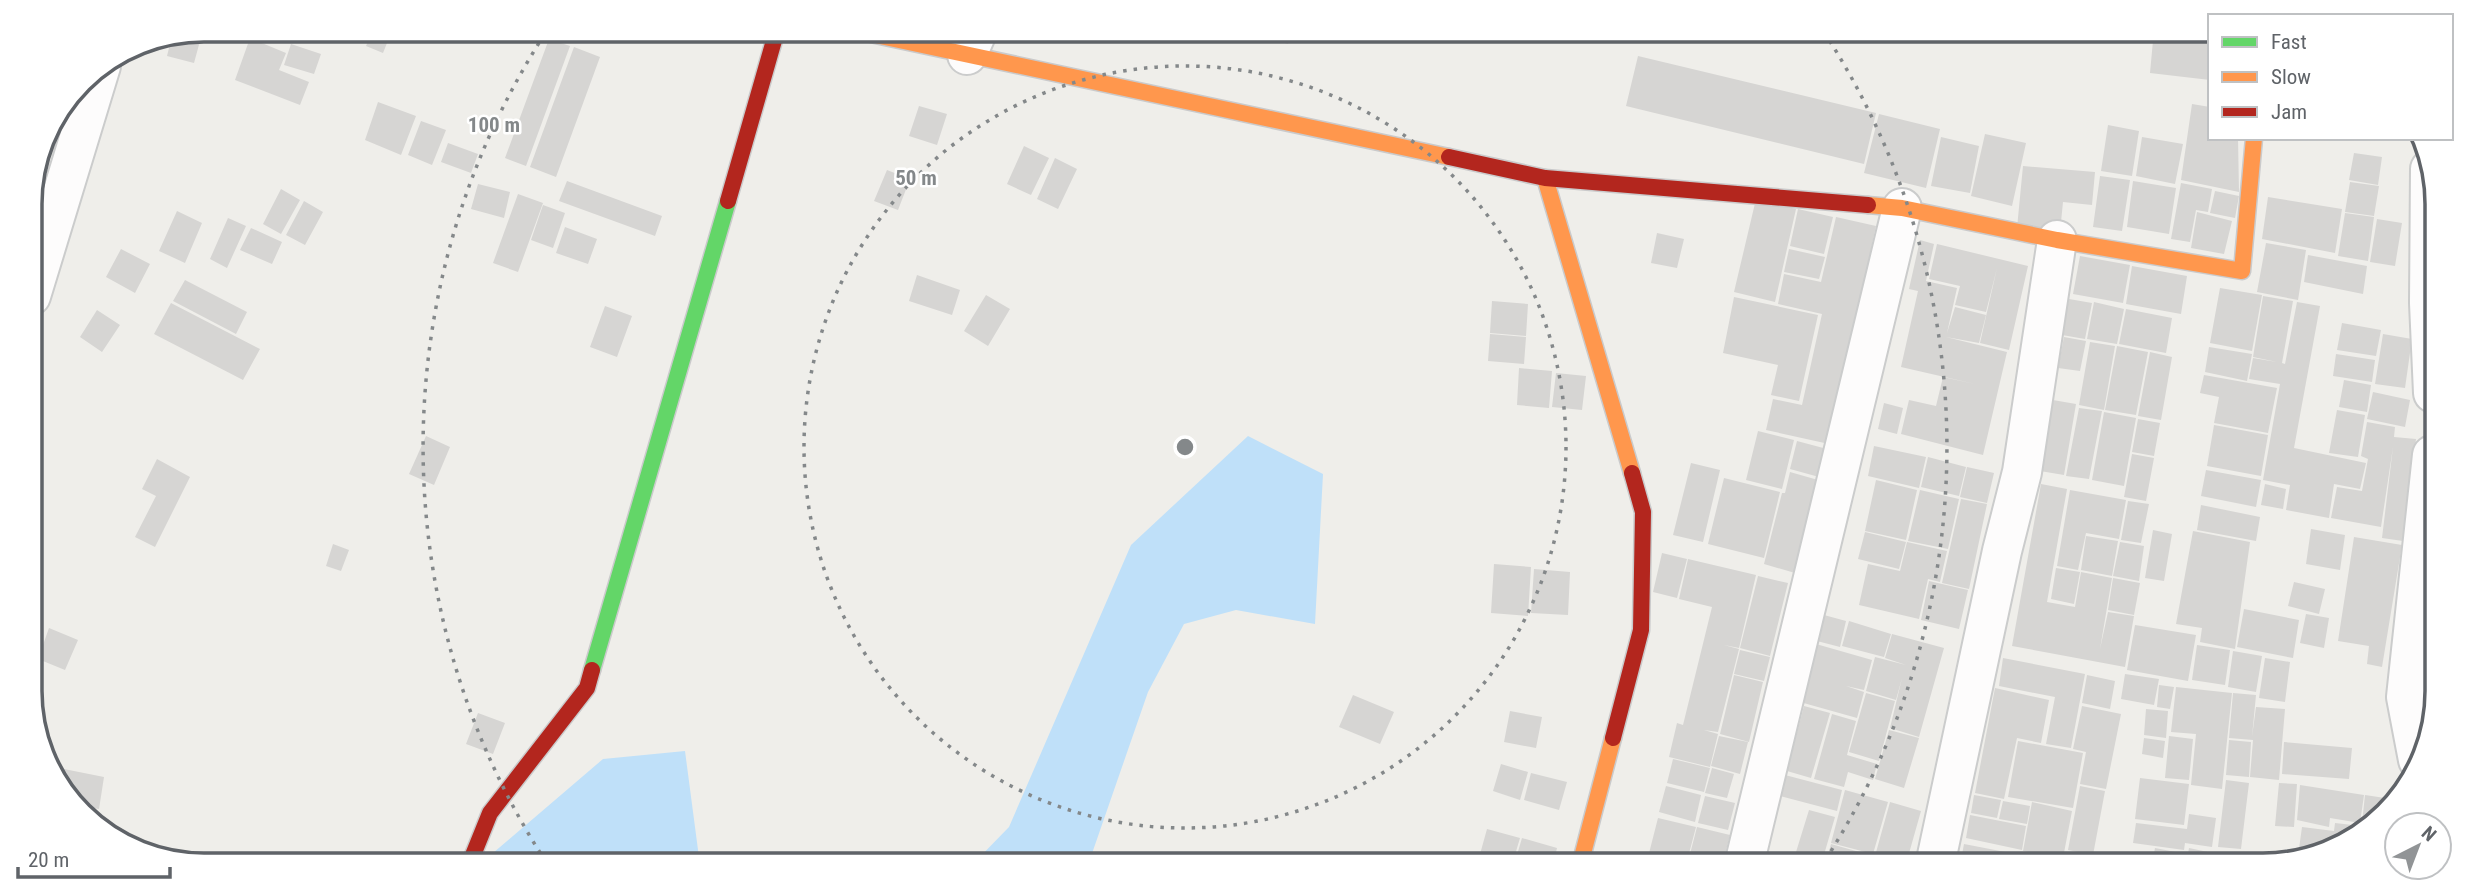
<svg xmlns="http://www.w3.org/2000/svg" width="2467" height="895" font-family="'Roboto Condensed',sans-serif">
<rect width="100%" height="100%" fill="#efeeea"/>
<path fill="#bfe0f9" d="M 1248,436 L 1323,474 L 1315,624 L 1236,610 L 1184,624 L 1148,692 L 1088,865 L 972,865 L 1009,827 L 1131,545 Z
M 685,751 L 700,865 L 488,865 L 493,853 L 603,759 Z"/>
<path fill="#d6d5d3" d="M 373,30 L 391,33 L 383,53 L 366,46 Z
M 1257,30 L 1292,30 L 1288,44 L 1255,35 Z
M 2154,30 L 2210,30 L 2210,80 L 2150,73 Z
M 177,35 L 200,41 L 194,63 L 167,56 L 172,36 Z
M 250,38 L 286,53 L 279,70 L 309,82 L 300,105 L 235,80 Z
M 549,39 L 570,46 L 526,166 L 505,158 Z
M 291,44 L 321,54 L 314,74 L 284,65 Z
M 574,47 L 600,57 L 556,177 L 530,167 Z
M 1638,56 L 1876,113 L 1864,164 L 1626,106 Z
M 378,102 L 416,116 L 401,155 L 365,140 Z
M 2192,104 L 2210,107 L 2210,138 L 2238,138 L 2239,192 L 2181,180 Z
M 919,106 L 947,114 L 937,145 L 909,136 Z
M 1879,114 L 1940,129 L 1926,188 L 1864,173 Z
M 421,121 L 446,130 L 432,165 L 408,155 Z
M 2108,125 L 2139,131 L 2132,176 L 2101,171 Z
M 1985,134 L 2026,143 L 2012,206 L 1971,196 Z
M 1941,137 L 1979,146 L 1970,193 L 1931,186 Z
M 2142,137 L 2183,144 L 2175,184 L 2136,176 Z
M 448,143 L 478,154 L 471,173 L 441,162 Z
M 1024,146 L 1049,158 L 1031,195 L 1007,184 Z
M 2354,153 L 2382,157 L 2378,185 L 2349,180 Z
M 1055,158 L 1077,169 L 1058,209 L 1037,199 Z
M 2023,166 L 2095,172 L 2092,205 L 2063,202 L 2060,232 L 2017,228 Z
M 887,170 L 910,179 L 898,210 L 874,201 Z
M 2100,176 L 2130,180 L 2122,231 L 2093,227 Z
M 567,181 L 662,216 L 655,236 L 559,201 Z
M 2133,181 L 2176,188 L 2169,234 L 2127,227 Z
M 2350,182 L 2379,186 L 2374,216 L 2345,212 Z
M 2181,183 L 2212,189 L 2208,212 L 2196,210 L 2190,242 L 2171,239 Z
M 478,184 L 510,192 L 504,218 L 471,209 Z
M 281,189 L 300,200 L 281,234 L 263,224 Z
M 2215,191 L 2239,196 L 2235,218 L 2210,213 Z
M 518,194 L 543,203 L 518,272 L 493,263 Z
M 2268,197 L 2342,209 L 2335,253 L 2262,239 Z
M 1756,199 L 1796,209 L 1775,302 L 1734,292 Z
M 304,201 L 323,212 L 305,245 L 286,235 Z
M 543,205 L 565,213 L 553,248 L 531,240 Z
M 1798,209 L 1833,217 L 1824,254 L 1790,246 Z
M 177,211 L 202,223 L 185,263 L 159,251 Z
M 2197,212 L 2232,221 L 2224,254 L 2191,248 Z
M 2345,213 L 2374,217 L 2368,261 L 2338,256 Z
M 1836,217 L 1876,226 L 1829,444 L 1766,430 L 1773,399 L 1802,405 L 1822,314 L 1778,304 L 1784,274 L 1821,282 Z
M 228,218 L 246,226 L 227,268 L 210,259 Z
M 2377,219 L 2402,223 L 2395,266 L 2370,262 Z
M 565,227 L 597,239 L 588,264 L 556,253 Z
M 251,228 L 282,242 L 272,264 L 240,250 Z
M 1657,233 L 1684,239 L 1677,268 L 1651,263 Z
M 1920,240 L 1934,244 L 1926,281 L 1957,288 L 1947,333 L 1955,307 L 1986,315 L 1979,343 L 1946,337 L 2007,352 L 1983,455 L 1901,434 L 1909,400 L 1936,406 L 1943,377 L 1975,384 L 1901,367 L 1918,291 L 1909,289 Z
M 2266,243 L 2306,250 L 2298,300 L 2257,292 Z
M 1937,244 L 2028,266 L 2009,350 L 1980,343 L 1997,268 L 1986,312 L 1955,305 L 1960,286 L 1929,279 Z
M 121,249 L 150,264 L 135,293 L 106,277 Z
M 1789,249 L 1825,257 L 1819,279 L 1784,272 Z
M 2308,255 L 2367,266 L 2363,294 L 2304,282 Z
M 2080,256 L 2130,265 L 2123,303 L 2073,294 Z
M 2132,266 L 2187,276 L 2181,314 L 2126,304 Z
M 917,275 L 960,290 L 952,315 L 909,301 Z
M 185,280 L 247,312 L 236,334 L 173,301 Z
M 2220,288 L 2262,295 L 2252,351 L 2210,343 Z
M 986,295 L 1010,309 L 988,346 L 964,331 Z
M 2263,296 L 2293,301 L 2282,363 L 2285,364 L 2297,302 L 2320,306 L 2294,448 L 2366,463 L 2360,489 L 2334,484 L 2329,518 L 2286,510 L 2290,485 L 2263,480 L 2280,384 L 2249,379 L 2253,358 L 2277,362 L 2253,357 Z
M 1734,297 L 1818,315 L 1799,401 L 1771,395 L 1778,365 L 1723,353 Z
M 2069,299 L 2092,303 L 2085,339 L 2062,335 Z
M 1492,301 L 1528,304 L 1526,336 L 1490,333 Z
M 2094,302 L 2124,309 L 2117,344 L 2087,339 Z
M 171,303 L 260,349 L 243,380 L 154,334 Z
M 605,306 L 632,316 L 617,357 L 590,347 Z
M 2126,309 L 2172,318 L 2166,353 L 2119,344 Z
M 97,310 L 120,325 L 102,352 L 80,337 Z
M 2342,323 L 2381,330 L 2376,356 L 2337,350 Z
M 1490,334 L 1526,337 L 1524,364 L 1488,361 Z
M 2383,334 L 2412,339 L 2405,388 L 2375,384 Z
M 2064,337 L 2086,341 L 2080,371 L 2058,368 Z
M 2090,342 L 2115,346 L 2104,410 L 2079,405 Z
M 2117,346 L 2148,352 L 2136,415 L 2105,410 Z
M 2209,347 L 2252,354 L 2247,381 L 2205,372 Z
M 2150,352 L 2172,357 L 2161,420 L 2138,416 Z
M 2336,354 L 2375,360 L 2372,382 L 2333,376 Z
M 1519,368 L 1552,371 L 1549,408 L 1517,405 Z
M 1556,373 L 1586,376 L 1582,410 L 1552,407 Z
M 2204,375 L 2277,388 L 2268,433 L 2214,423 L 2219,397 L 2200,393 Z
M 2344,380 L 2371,385 L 2367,412 L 2339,407 Z
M 2373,392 L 2410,400 L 2405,427 L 2367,419 Z
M 2047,399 L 2076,404 L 2064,475 L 2034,470 Z
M 1884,403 L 1903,408 L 1897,434 L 1878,429 Z
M 2079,408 L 2102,411 L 2089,479 L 2066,476 Z
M 2337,410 L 2365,415 L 2358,457 L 2329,453 Z
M 2104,412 L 2136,418 L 2124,486 L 2092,480 Z
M 2138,419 L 2160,423 L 2154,456 L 2132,452 Z
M 2367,422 L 2395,427 L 2394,437 L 2416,439 L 2403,541 L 2382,538 L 2393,447 L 2381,527 L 2331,518 L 2337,487 L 2362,491 L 2368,459 L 2361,456 Z
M 2214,425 L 2268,435 L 2261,476 L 2207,466 Z
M 1758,431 L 1794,440 L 1782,489 L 1746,480 Z
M 426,436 L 450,447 L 434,485 L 409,474 Z
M 1797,441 L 1827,449 L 1819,477 L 1790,469 Z
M 32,442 L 38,445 L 32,461 Z
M 1874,446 L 1926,457 L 1919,488 L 1868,476 Z
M 2132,454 L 2154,458 L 2146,501 L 2124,497 Z
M 1928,457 L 1966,467 L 1959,496 L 1921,487 Z
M 157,459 L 190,477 L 155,547 L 135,537 L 156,496 L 142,489 Z
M 1691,463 L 1720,470 L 1703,542 L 1673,535 Z
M 1967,467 L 1994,473 L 1987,503 L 1960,497 Z
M 2206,470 L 2261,480 L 2256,507 L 2201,496 Z
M 1790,472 L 1818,480 L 1795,573 L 1764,564 L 1782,493 L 1785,493 Z
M 1724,478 L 1780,492 L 1764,558 L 1708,544 Z
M 1876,480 L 1917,490 L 1906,540 L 1865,531 Z
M 2041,484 L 2067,489 L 2047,602 L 2075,607 L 2081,572 L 2112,578 L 2100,649 L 2108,612 L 2134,616 L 2125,667 L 2012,646 Z
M 2265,484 L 2286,489 L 2283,509 L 2261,505 Z
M 1920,490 L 1959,499 L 1948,549 L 1908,541 Z
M 2070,490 L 2126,500 L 2119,539 L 2086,533 L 2078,570 L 2057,566 Z
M 1961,499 L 1987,504 L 1969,589 L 1942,583 Z
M 2128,501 L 2149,504 L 2141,543 L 2121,540 Z
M 2201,505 L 2260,517 L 2256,541 L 2197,530 Z
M 2311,529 L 2345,535 L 2340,570 L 2306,564 Z
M 2153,530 L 2172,534 L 2164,581 L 2145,578 Z
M 2193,531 L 2250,542 L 2235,649 L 2200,642 L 2202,628 L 2176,624 Z
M 1865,532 L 1906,542 L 1899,569 L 1858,559 Z
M 2086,536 L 2118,541 L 2112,576 L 2081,570 Z
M 2354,537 L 2402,545 L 2382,667 L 2367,664 L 2369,646 L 2338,641 Z
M 1907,542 L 1947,551 L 1940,582 L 1928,579 L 1919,619 L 1859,605 L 1868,564 L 1900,571 Z
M 2120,542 L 2144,546 L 2139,581 L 2113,576 Z
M 333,544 L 349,550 L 341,571 L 326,566 Z
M 1662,553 L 1687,559 L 1677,598 L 1653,592 Z
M 1688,559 L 1756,575 L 1739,648 L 1724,645 L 1739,649 L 1718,732 L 1704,730 L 1718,734 L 1710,767 L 1669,757 L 1677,723 L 1683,725 L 1712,607 L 1679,599 Z
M 1494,564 L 1531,567 L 1528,616 L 1491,613 Z
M 2056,568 L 2080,572 L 2074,604 L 2051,599 Z
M 1534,569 L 1570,572 L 1568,615 L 1531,613 Z
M 1758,576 L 1788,583 L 1770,656 L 1740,648 Z
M 2113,578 L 2140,583 L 2134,615 L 2108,610 Z
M 1929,581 L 1968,590 L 1959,629 L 1921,620 Z
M 2294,582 L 2325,589 L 2319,614 L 2288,606 Z
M 2244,609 L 2299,620 L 2293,658 L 2237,647 Z
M 2306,614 L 2329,618 L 2324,648 L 2300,643 Z
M 1824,615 L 1846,621 L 1840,647 L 1817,641 Z
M 1849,621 L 1891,634 L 1884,657 L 1842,646 Z
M 2135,625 L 2196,635 L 2188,681 L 2127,670 Z
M 49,628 L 78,640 L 65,670 L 38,659 Z
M 1892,634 L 1944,648 L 1919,737 L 1890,728 L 1902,678 L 1896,700 L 1866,691 L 1875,657 L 1906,665 L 1885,658 Z
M 1816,644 L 1872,660 L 1864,690 L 1846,686 L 1864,692 L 1857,718 L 1800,702 Z
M 2197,645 L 2230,650 L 2225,685 L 2192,680 Z
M 1740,650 L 1770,657 L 1764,681 L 1734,674 Z
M 2233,651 L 2262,656 L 2256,692 L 2228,687 Z
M 2003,658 L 2085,674 L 2071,748 L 2046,744 L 2055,697 L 1999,686 Z
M 2265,658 L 2290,662 L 2285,702 L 2259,698 Z
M 2125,674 L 2159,679 L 2154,705 L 2121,699 Z
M 1734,675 L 1763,682 L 1749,742 L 1720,734 Z
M 2087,675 L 2115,681 L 2110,709 L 2082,703 Z
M 2159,685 L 2174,687 L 2170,709 L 2157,707 Z
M 2176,687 L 2232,693 L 2222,789 L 2191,785 L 2196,734 L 2171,732 Z
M 1995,688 L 2049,700 L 2041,743 L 2017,738 L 2004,799 L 1975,793 Z
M 1866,693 L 1895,701 L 1879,761 L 1849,752 Z
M 2233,693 L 2256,695 L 2252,737 L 2256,707 L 2285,709 L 2279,780 L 2250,777 L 2253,740 L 2229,738 Z
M 1353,695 L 1394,712 L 1380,744 L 1339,727 Z
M 1804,706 L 1830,713 L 1811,778 L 1787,771 Z
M 2082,706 L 2121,714 L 2106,789 L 2080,784 L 2086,752 L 2073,749 Z
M 2146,709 L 2168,711 L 2166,738 L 2144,735 Z
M 1510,711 L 1542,717 L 1536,748 L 1504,742 Z
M 478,713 L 505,723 L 493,754 L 466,744 Z
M 1832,714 L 1856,721 L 1847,755 L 1877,764 L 1873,780 L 1848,772 L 1844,787 L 1814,779 Z
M 1889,730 L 1919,738 L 1904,788 L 1875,779 Z
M 1719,736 L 1748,742 L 1740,774 L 1711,766 Z
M 2169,736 L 2193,739 L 2189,780 L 2165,778 Z
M 2144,738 L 2165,741 L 2163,758 L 2142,754 Z
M 2229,740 L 2251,742 L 2249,777 L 2226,775 Z
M 2018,741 L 2083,753 L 2073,808 L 2008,797 Z
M 2284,742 L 2352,748 L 2349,779 L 2282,774 Z
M 1673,759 L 1710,768 L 1704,792 L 1667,783 Z
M 1501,764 L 1528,772 L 1520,800 L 1493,791 Z
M 54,767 L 104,777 L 99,809 L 72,804 Z
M 1712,768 L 1734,774 L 1727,798 L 1705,793 Z
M 1531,773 L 1567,782 L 1559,810 L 1524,800 Z
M 1785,775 L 1842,790 L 1837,811 L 1780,796 Z
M 2140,778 L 2189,784 L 2184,825 L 2135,819 Z
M 2226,780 L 2249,783 L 2241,849 L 2218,847 Z
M 2279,783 L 2297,784 L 2294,827 L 2275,826 Z
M 2300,785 L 2364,795 L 2360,823 L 2330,818 L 2329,827 L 2297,820 Z
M 1666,786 L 1701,795 L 1695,822 L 1659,812 Z
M 2080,786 L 2105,791 L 2093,855 L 2068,850 Z
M 1845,790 L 1888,802 L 1873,854 L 1831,843 Z
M 1974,795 L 2001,800 L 1997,818 L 1971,813 Z
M 2365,795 L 2385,798 L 2384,808 L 2373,824 L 2362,823 Z
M 1705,796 L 1735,803 L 1728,830 L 1698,823 Z
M 2003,801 L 2030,806 L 2027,824 L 1999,819 Z
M 1890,802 L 1921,811 L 1906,864 L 1875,856 Z
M 2032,802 L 2072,811 L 2063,858 L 2023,851 Z
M 1809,810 L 1835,817 L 1821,865 L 1792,865 Z
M 2189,814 L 2216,818 L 2212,847 L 2185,843 L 2184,850 L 2133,843 L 2136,823 L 2187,829 Z
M 1970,815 L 2026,826 L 2022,850 L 1966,838 Z
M 1658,818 L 1696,827 L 1686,865 L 1646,865 Z
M 2335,823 L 2370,827 L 2298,856 L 2302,827 L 2334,831 Z
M 1697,827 L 1730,835 L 1723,862 L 1690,854 Z
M 1487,829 L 1520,838 L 1512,865 L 1477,865 Z
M 1522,838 L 1557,848 L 1553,865 L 1514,865 Z
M 1831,844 L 1902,864 L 1902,865 L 1825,865 Z
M 1964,844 L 2021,855 L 2019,865 L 1960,865 Z
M 2155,848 L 2186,854 L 2184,865 L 2152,864 Z
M 2189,848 L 2222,855 L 2220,865 L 2186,865 Z
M 2067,852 L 2092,856 L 2091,865 L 2065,865 Z
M 2225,856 L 2243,861 L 2242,865 L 2223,865 Z
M 1690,857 L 1718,864 L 1718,865 L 1688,865 Z
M 2023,858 L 2053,864 L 2053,865 L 2022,865 Z"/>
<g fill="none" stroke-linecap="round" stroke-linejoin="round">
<defs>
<path id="street" d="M 967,55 L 978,30
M 2430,169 L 2429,303 L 2433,393
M 31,296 L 101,66
M 2418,760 L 2406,697 L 2432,455
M 1744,865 L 1902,208
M 1935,865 L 2002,551 L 2022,472 L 2057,240"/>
<path id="fast" d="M 592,670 L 728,201"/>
<path id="slow" d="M 852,30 L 1449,157
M 1545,178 L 1632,473
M 1868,205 L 1902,208 L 2057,240 L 2242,271 L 2254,138
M 1580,865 L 1613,738"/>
<path id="jam" d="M 1449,157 L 1545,178 L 1868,205
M 728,201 L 777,30
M 1613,738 L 1641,630 L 1643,512 L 1632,473
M 469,865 L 490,813 L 587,688 L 592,670"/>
</defs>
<use href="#street" stroke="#cbcccc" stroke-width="42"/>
<use href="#fast" stroke="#cacacb" stroke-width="19"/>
<use href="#slow" stroke="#cacacb" stroke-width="19"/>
<use href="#jam" stroke="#cacacb" stroke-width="19"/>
<use href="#street" stroke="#fdfcfc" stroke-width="38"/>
<use href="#fast" stroke="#63d668" stroke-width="16"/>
<use href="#slow" stroke="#ff974d" stroke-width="16"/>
<use href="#jam" stroke="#b3261e" stroke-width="16"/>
</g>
<g fill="none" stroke="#84888a" stroke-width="3.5" stroke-dasharray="3.5 7">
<circle cx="1185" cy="447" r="381"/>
<path d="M546 862A762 762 0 0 1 546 32M1824 32A762 762 0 0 1 1824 862"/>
</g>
<path d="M0 0H2467V895H0ZM204 42H2263A162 162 0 0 1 2425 204V691A162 162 0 0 1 2263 853H204A162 162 0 0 1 42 691V204A162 162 0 0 1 204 42Z" fill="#fff" fill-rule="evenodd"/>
<path fill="none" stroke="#5f6368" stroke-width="3.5" d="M204 42H2263A162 162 0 0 1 2425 204V691A162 162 0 0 1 2263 853H204A162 162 0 0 1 42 691V204A162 162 0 0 1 204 42Z"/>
<circle cx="1185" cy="447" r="10" fill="#84888a" stroke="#fff" stroke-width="3.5"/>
<g font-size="21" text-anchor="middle" font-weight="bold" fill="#84888a" stroke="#fff" stroke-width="5" stroke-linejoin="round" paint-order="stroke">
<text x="494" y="132">100 m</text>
<text x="916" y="185">50 m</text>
</g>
<rect x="2208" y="14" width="245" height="126" fill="#ffffff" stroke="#bfc1c3" stroke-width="2"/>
<rect x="2222" y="37" width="35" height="10" fill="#63d668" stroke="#bfc1c3" stroke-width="2"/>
<text x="2271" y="49" font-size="21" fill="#5f6368">Fast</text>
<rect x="2222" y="72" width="35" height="10" fill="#ff974d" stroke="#bfc1c3" stroke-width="2"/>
<text x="2271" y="84" font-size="21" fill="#5f6368">Slow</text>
<rect x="2222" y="107" width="35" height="10" fill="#b3261e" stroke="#bfc1c3" stroke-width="2"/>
<text x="2271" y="119" font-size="21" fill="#5f6368">Jam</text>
<g transform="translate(2418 846) rotate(42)"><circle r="33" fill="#ffffff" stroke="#bfc1c3" stroke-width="2"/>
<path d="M0-5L12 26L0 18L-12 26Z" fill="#919496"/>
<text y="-10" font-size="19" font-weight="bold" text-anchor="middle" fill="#5f6368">N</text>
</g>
<path d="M18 867v10h152v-10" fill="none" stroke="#5f6368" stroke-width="3.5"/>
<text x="28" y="867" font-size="21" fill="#5f6368" stroke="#ffffff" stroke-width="5" paint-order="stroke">20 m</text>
</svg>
